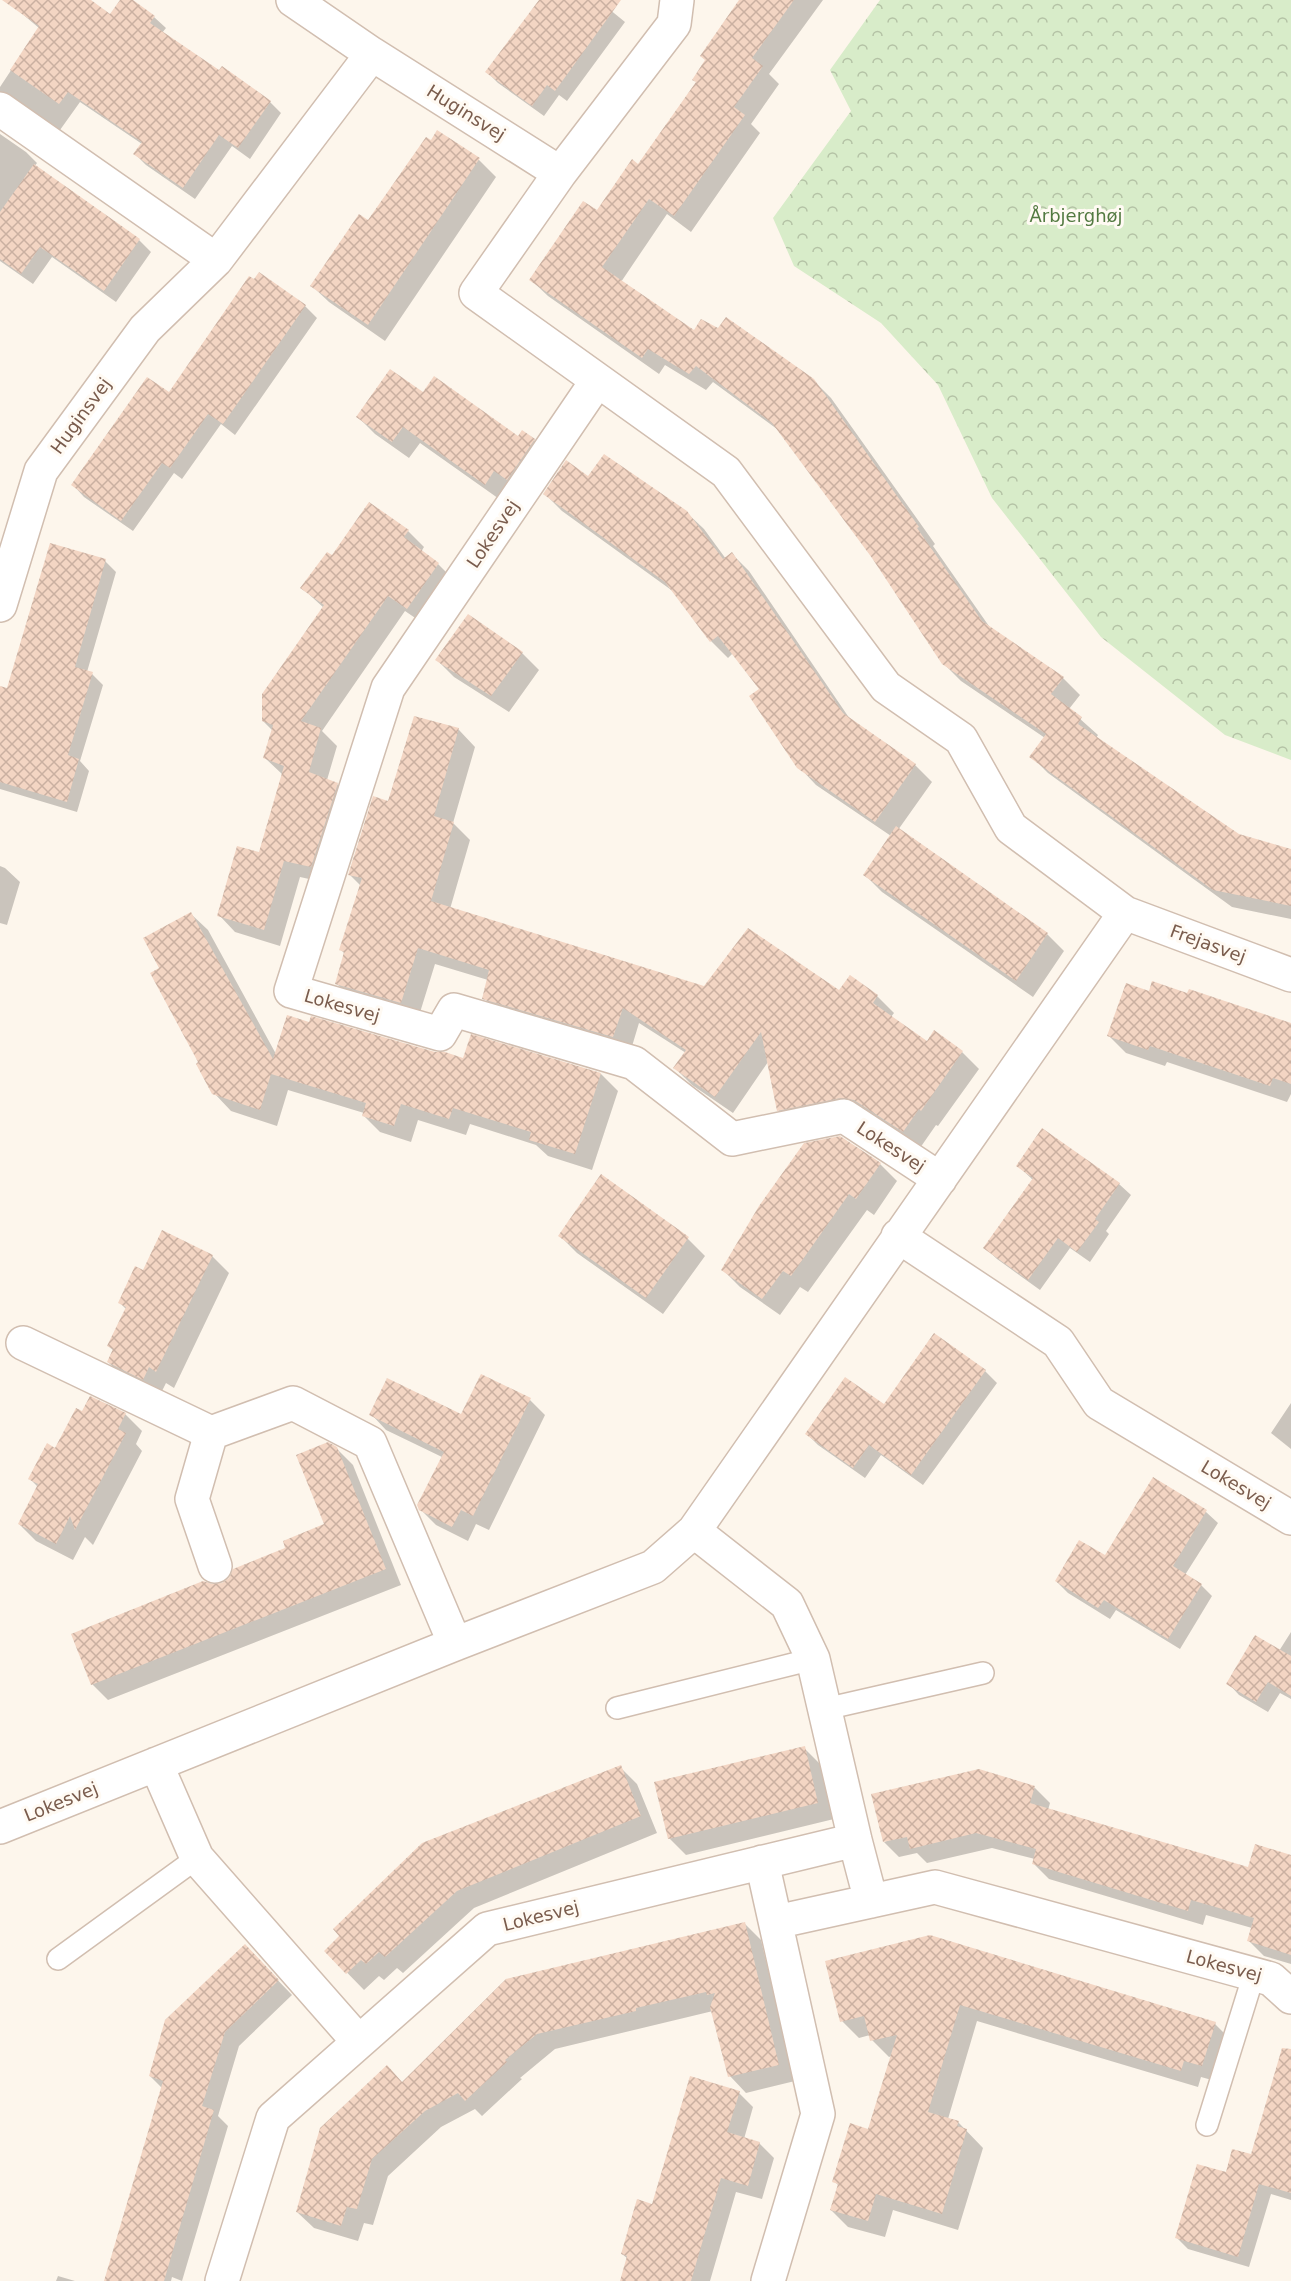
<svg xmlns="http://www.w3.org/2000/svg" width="1291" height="2281" font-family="'DejaVu Sans',sans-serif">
<defs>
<pattern id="forest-crowns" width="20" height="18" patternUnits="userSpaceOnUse" patternTransform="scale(1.5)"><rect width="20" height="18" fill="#d8ecc9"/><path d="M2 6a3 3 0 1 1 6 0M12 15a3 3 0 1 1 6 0" fill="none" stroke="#b4c2a5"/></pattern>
<pattern id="building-cross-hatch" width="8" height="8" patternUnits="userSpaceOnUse" patternTransform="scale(1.5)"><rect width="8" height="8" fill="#f3d5c3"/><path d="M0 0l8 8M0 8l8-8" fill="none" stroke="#cab0a1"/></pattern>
</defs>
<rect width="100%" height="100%" fill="#fdf6ec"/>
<path fill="url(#forest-crowns)" d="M 880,0 L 1291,0 L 1291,760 L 1225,735 L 1101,637 L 992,498 L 938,385 L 881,323 L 794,266 L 773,218 L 851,111 L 830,70 Z"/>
<path fill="#0003" d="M 19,0 L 88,0 L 111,16 L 122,0 L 130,0 L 154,17 L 166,28 L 162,33 L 219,72 L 270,102 L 281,113 L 250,159 L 232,146 L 195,199 L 146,165 L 135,154 L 142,144 L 80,102 L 60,130 L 24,105 L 0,94 L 0,87 L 39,28 L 14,7 Z
M 540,0 L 598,0 L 625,22 L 567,101 L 559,95 L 544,116 L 498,83 L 487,72 Z
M 740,0 L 823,0 L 769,74 L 779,84 L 751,124 L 760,133 L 691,232 L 667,214 L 621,282 L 694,332 L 813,380 L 831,398 L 935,544 L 933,546 L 991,629 L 1063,678 L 1080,695 L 1069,709 L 1098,735 L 1096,738 L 1238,836 L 1291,851 L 1291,919 L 1232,907 L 1048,773 L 1031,756 L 1045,738 L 961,681 L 943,663 L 873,558 L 781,432 L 713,382 L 706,390 L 665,365 L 659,374 L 548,296 L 531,280 L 597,212 L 639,166 L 697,83 Z
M 438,132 L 479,160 L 496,177 L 385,341 L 329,302 L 312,286 L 369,222 Z
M 0,134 L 26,152 L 37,163 L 34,167 L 139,240 L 151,252 L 116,302 L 52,257 L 33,284 L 0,261 Z
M 259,274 L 305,306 L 317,318 L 235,435 L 221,424 L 182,479 L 174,473 L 133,531 L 84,497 L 73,485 L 170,394 Z
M 423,394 L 519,438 L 534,440 L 551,457 L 502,501 L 420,443 L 409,458 L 375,434 L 358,417 Z
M 589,478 L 686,512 L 704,529 L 726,559 L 732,554 L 749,571 L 852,722 L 915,765 L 932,782 L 898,830 L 1047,934 L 1064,951 L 1033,997 L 882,892 L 865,875 L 891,836 L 816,785 L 799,767 L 761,689 L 733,653 L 728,658 L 711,641 L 674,592 L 562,511 L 545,494 Z
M 408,531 L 424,547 L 421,552 L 438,564 L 454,580 L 424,624 L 405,611 L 322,731 L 337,746 L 327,780 L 337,784 L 354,800 L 327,883 L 300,877 L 280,946 L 235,932 L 219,915 L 260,853 L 283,775 L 265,758 L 273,731 L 263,721 L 324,608 L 302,588 L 332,557 Z
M 105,561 L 116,572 L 87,672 L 92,674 L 103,685 L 80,761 L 89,771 L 77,812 L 0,789 L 0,708 L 8,690 Z
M 468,616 L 522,653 L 539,670 L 509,712 L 454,677 L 437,660 Z
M 415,717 L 459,730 L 475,747 L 453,823 L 470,840 L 450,909 L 705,988 L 840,992 L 877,996 L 894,1013 L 891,1017 L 927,1043 L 962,1052 L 979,1069 L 938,1126 L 936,1125 L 920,1148 L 873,1117 L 795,1127 L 778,1110 L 768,1062 L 733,1113 L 692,1085 L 675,1068 L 686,1053 L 639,1023 L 630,1053 L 501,1015 L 484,998 L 488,980 L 435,964 L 418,1019 L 354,1001 L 337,984 L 345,954 L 341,950 L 361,886 L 350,875 L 389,803 Z
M 0,866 L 5,868 L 20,882 L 7,925 L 0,923 Z
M 191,914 L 208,930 L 276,1054 L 310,1024 L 464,1060 L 601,1074 L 618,1091 L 592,1170 L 548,1156 L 536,1145 L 470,1124 L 466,1135 L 418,1120 L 411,1142 L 380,1132 L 363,1115 L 364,1113 L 288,1090 L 277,1126 L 231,1111 L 214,1093 L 162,969 Z
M 1150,992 L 1291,1025 L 1291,1094 L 1287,1102 L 1167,1062 L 1165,1066 L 1126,1053 L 1109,1036 Z
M 1042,1130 L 1119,1184 L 1131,1195 L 1106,1231 L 1109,1234 L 1090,1262 L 1070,1248 L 1040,1290 L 997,1259 L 985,1248 L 1033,1180 L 1018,1166 Z
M 840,1138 L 880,1164 L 897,1181 L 874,1215 L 867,1210 L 808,1292 L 800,1287 L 780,1315 L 740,1287 L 723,1270 Z
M 601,1176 L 688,1239 L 705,1256 L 663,1314 L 577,1253 L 560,1236 Z
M 163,1232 L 212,1256 L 229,1273 L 174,1388 L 166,1383 L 160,1395 L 125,1379 L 108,1362 L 114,1351 L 108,1346 L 126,1309 L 119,1302 L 144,1272 Z
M 985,1371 L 997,1383 L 923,1485 L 881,1455 L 865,1478 L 818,1445 L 807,1434 Z
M 481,1376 L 530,1400 L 545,1415 L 489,1530 L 476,1524 L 468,1541 L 436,1525 L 420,1509 L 442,1457 L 386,1430 L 371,1414 L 462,1416 Z
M 1291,1403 L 1291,1449 L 1271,1433 Z
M 83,1413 L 125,1414 L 142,1431 L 136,1444 L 142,1451 L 93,1545 L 85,1537 L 73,1560 L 36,1541 L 19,1524 L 38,1487 L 30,1479 L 56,1450 Z
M 336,1448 L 353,1465 L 401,1585 L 108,1700 L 92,1684 L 212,1586 L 222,1585 L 326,1525 Z
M 1153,1479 L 1206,1512 L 1218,1523 L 1185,1575 L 1201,1585 L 1212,1596 L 1180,1649 L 1116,1610 L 1110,1619 L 1068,1593 L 1056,1581 L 1105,1557 Z
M 1291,1632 L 1291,1699 L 1280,1693 L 1268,1712 L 1239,1695 L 1228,1683 L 1279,1651 Z
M 804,1748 L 821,1765 L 834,1819 L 686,1855 L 669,1838 Z
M 620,1767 L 637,1784 L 657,1833 L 474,1908 L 403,1973 L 397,1968 L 384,1980 L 379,1976 L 364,1990 L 326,1951 Z
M 1034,1787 L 1050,1803 L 1048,1810 L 1249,1869 L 1291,1856 L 1291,1964 L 1264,1956 L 1249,1941 L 1252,1928 L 1206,1915 L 1203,1925 L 1049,1879 L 1033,1863 L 1035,1859 L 992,1848 L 927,1863 L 917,1853 L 899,1857 L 884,1842 Z
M 745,1924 L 761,1940 L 795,2081 L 746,2093 L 730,2076 L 713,2011 L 555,2049 L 520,2078 L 522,2079 L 482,2116 L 475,2109 L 441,2127 L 388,2176 L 373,2225 L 364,2223 L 358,2241 L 314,2228 L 297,2212 L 403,2084 Z
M 245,1946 L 292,1995 L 239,2046 L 218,2116 L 228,2126 L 182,2281 L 172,2277 L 171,2281 L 121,2281 L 162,2088 L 150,2076 Z
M 827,1962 L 1215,2024 L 1232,2041 L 1219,2082 L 1201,2077 L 1198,2087 L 977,2021 L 948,2119 L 958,2122 L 983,2148 L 958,2230 L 893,2210 L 885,2237 L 848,2227 L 831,2210 L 839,2186 L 834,2181 L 869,2131 L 892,2056 L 889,2057 L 872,2040 L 870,2035 L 859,2038 L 842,2021 Z
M 739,2093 L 753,2107 L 744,2139 L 759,2143 L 774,2158 L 762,2199 L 736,2192 L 710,2281 L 621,2281 L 628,2259 L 622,2254 Z
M 1291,2106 L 1291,2200 L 1271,2194 L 1249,2267 L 1188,2249 L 1176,2237 L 1227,2174 L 1252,2156 Z
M 58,2276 L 75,2281 L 56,2281 Z"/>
<path fill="url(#building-cross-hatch)" d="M 2,0 L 91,0 L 110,14 L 120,0 L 133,0 L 155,16 L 150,23 L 219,70 L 222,66 L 271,101 L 238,148 L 219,135 L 183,188 L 133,154 L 142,142 L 68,92 L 59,104 L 10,70 L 39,26 Z
M 539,0 L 621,0 L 555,91 L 547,85 L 532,106 L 485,72 Z
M 739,0 L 794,0 L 752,58 L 763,66 L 734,107 L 745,115 L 674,216 L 649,199 L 602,267 L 694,330 L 701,319 L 718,328 L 726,317 L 814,379 L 919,527 L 917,528 L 982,621 L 1064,677 L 1051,694 L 1082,717 L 1078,724 L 1239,834 L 1291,849 L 1291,906 L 1213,890 L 1029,757 L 1046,734 L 942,664 L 872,558 L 772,423 L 696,366 L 689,374 L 648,349 L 642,358 L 529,280 L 583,201 L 597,210 L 632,159 L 638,164 L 696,82 L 692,80 L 705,60 L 700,56 Z
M 437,130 L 480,158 L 368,325 L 310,286 L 359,214 L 368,220 L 426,137 L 431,140 Z
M 34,164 L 140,239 L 104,291 L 40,247 L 21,274 L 0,259 L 0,212 Z
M 259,272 L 306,305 L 223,424 L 208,414 L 170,468 L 162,463 L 121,521 L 71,485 L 147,377 L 169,392 L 249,276 L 254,279 Z
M 390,369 L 423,392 L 434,376 L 518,436 L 522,430 L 535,439 L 507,480 L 494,471 L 485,485 L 403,427 L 392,442 L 356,417 Z
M 604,454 L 687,511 L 723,559 L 732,552 L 843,713 L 916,764 L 875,822 L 797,768 L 749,696 L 759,689 L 718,636 L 710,642 L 665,582 L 543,494 L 566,460 L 588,476 Z
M 369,502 L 409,530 L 404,537 L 439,563 L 407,609 L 388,596 L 301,721 L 321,728 L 309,772 L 338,783 L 311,867 L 284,861 L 264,930 L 217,916 L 237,846 L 259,852 L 284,766 L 263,758 L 273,725 L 262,721 L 262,694 L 324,605 L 300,588 L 327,552 L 332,555 Z
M 50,543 L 106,559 L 75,667 L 93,672 L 68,755 L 79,759 L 67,802 L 0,782 L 0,686 L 7,688 Z
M 468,614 L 523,652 L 491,696 L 435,660 Z
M 414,716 L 459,728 L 434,816 L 454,822 L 431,901 L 704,986 L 748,928 L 839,990 L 850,975 L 878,995 L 873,1003 L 927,1041 L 934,1030 L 963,1051 L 921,1111 L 919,1109 L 903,1132 L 854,1100 L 841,1098 L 777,1111 L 761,1032 L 715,1097 L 673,1068 L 686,1050 L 623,1008 L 613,1037 L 482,999 L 489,970 L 418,948 L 401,1003 L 335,984 L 344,952 L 339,950 L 362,878 L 348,875 L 373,796 L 388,801 Z
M 896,826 L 1048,933 L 1016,981 L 863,875 Z
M 191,912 L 273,1059 L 287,1015 L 309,1022 L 311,1016 L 435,1052 L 445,1052 L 463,1058 L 471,1034 L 601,1073 L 575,1154 L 529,1140 L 531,1132 L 453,1108 L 449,1119 L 401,1104 L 394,1126 L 362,1116 L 366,1103 L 271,1074 L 260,1110 L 212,1094 L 196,1064 L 198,1062 L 150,973 L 159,968 L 143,938 Z
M 1152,981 L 1187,993 L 1189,989 L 1291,1023 L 1291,1084 L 1273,1078 L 1270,1086 L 1150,1046 L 1148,1050 L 1107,1036 L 1126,983 L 1149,991 Z
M 1042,1128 L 1120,1183 L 1095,1219 L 1099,1222 L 1077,1252 L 1058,1238 L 1028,1280 L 983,1248 L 1033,1178 L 1016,1166 Z
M 840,1136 L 881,1163 L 856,1199 L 849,1194 L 791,1276 L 783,1271 L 762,1299 L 721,1270 L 759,1206 L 804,1143 Z
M 601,1174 L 689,1237 L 646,1298 L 558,1236 Z
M 162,1230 L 213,1255 L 156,1372 L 149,1367 L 143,1380 L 107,1362 L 113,1349 L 107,1346 L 126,1307 L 118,1303 L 135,1266 L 143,1270 Z
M 934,1333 L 986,1370 L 911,1475 L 869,1445 L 853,1468 L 805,1434 L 845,1377 L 884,1404 Z
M 481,1374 L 531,1398 L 473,1516 L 461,1510 L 452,1527 L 419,1510 L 417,1505 L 444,1452 L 369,1415 L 387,1378 L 461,1414 Z
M 90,1396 L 126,1413 L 118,1429 L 126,1433 L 75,1530 L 70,1516 L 56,1544 L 18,1524 L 38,1484 L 28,1479 L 47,1443 L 55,1448 L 76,1408 L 82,1411 Z
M 328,1442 L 337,1447 L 386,1569 L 91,1685 L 71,1634 L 203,1581 L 212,1584 L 222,1583 L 229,1578 L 233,1569 L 285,1548 L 283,1541 L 324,1524 L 296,1455 Z
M 1153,1477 L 1207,1510 L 1173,1566 L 1202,1584 L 1168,1639 L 1104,1600 L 1098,1608 L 1055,1581 L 1079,1540 L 1105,1555 Z
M 1255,1635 L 1291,1656 L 1291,1696 L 1268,1682 L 1256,1702 L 1226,1684 Z
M 805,1746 L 818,1803 L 668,1839 L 654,1782 Z
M 621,1765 L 641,1816 L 457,1891 L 385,1957 L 379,1952 L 366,1964 L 361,1960 L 346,1974 L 324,1951 L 339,1936 L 333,1929 L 422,1843 Z
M 979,1769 L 1035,1786 L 1030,1803 L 1248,1867 L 1255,1844 L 1291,1855 L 1291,1955 L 1247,1941 L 1254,1918 L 1191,1900 L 1188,1911 L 1032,1864 L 1036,1849 L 976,1833 L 910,1849 L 907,1837 L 883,1842 L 871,1794 Z
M 745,1922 L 779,2065 L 728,2077 L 710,2007 L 715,1993 L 707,1995 L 706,1992 L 636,2008 L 636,2011 L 537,2034 L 505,2060 L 507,2062 L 465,2101 L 458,2093 L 425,2111 L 372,2159 L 357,2209 L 347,2207 L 341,2226 L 296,2212 L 320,2128 L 387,2065 L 402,2082 L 506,1979 Z
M 930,1935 L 1216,2022 L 1202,2066 L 1184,2061 L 1181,2071 L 960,2005 L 928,2112 L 959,2121 L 957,2126 L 967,2129 L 942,2214 L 876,2194 L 868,2221 L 830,2210 L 838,2184 L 832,2182 L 850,2123 L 868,2129 L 897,2035 L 870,2041 L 864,2016 L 840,2022 L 825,1961 Z
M 245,1944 L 279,1980 L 225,2032 L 202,2106 L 214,2110 L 164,2281 L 104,2281 L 163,2081 L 149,2076 L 165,2020 Z
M 1282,2048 L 1291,2049 L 1291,2193 L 1259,2184 L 1238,2257 L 1175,2238 L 1197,2164 L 1226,2172 L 1232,2149 L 1251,2154 Z
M 690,2076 L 740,2091 L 727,2132 L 760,2142 L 748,2186 L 721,2178 L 691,2281 L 620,2281 L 627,2256 L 621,2254 L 637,2199 L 652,2204 Z"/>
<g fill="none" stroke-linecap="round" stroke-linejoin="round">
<defs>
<path id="service" d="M 617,1708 L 813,1659
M 825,1709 L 983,1673
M 58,1959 L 197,1858
M 1207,2125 L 1254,1974"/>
<path id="minor" d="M 293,0 L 372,54 L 560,173
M 0,109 L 216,260
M 597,381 L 388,688 L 291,991 L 440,1034 L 454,1010 L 634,1063 L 732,1139 L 844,1116 L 940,1179
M 0,605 L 41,471 L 145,329 L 216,260 L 372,54
M 1125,913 L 1291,975
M 898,1236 L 1058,1342 L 1099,1403 L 1291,1518
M 23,1343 L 211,1433
M 694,1531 L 787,1604 L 813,1659 L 855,1840 L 871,1901
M 215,1566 L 192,1499 L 211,1433 L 293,1403 L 370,1443 L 455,1644
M 156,1764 L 197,1858 L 358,2041
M 0,1827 L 455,1644 L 653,1567 L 694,1531 L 1125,913 L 1011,828 L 961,739 L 886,687 L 726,472 L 476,293 L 560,173 L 674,24 L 677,0
M 762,1862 L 818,2114 L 768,2281
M 776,1922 L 935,1887 L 1271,1979 L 1291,1997
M 222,2281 L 273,2118 L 487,1929 L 855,1840"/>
</defs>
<use href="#service" stroke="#d1beb0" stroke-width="24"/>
<use href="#minor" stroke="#d1beb0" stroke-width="36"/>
<use href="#service" stroke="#fff" stroke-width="21"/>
<use href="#minor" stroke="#fff" stroke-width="33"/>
</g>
<g text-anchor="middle" stroke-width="6" stroke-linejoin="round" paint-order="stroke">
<g font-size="18" fill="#7a5c4d" stroke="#fffaf3">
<text transform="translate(466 113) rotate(32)" y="6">Huginsvej</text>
<text transform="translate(81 416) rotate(-54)" y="6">Huginsvej</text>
<text transform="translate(493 534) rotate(-56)" y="6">Lokesvej</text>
<text transform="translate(1208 944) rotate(20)" y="6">Frejasvej</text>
<text transform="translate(342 1006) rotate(16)" y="6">Lokesvej</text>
<text transform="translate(891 1147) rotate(33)" y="6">Lokesvej</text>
<text transform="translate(1236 1485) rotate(31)" y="6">Lokesvej</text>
<text transform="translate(61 1802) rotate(-22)" y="6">Lokesvej</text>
<text transform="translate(541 1916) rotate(-14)" y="6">Lokesvej</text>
<text transform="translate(1224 1966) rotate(15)" y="6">Lokesvej</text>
</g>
<g font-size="18" fill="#537a41" stroke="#fffaf3">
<text x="1076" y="222">Årbjerghøj</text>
</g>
</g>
</svg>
